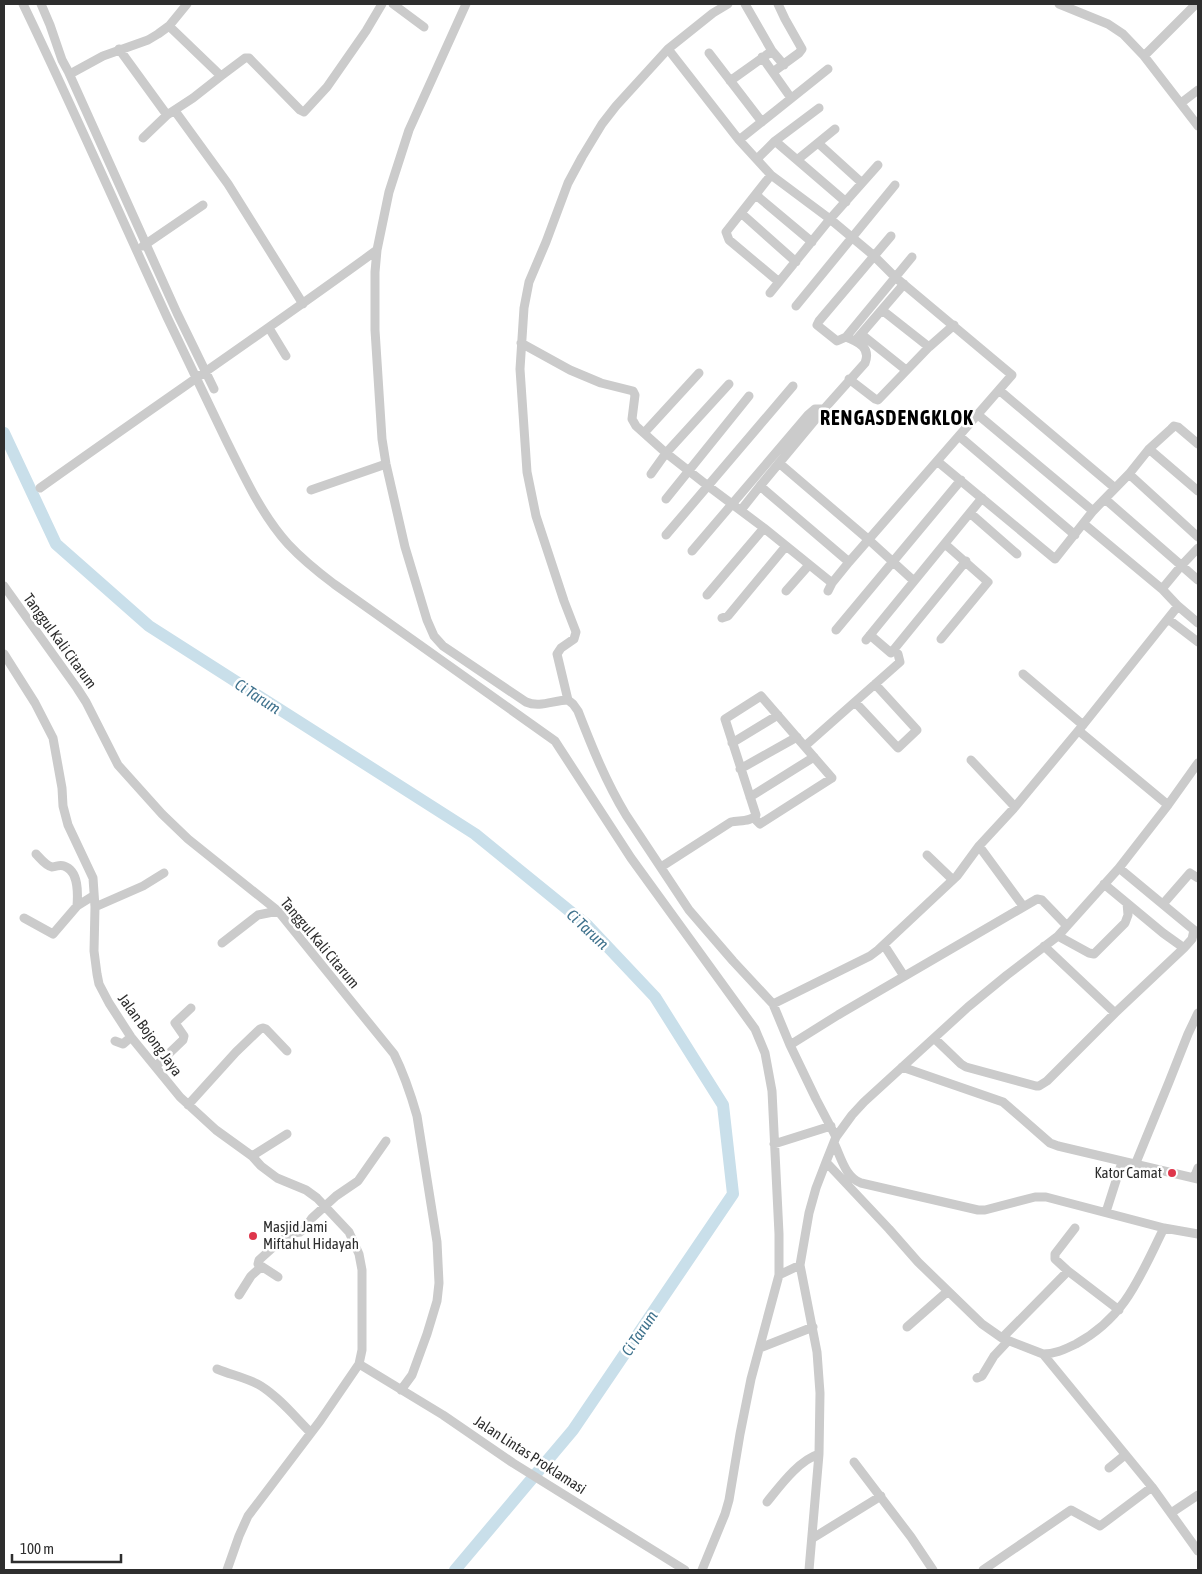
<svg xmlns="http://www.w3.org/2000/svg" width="1202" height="1574" font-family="'Asap Condensed',sans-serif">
<rect width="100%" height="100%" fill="#fff"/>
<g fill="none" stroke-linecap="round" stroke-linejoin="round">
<path stroke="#c9dfea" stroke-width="12" d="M 4,433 L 56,544 L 149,626 L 475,834 L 588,926 L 655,997 L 723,1105 L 733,1194 L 573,1430 L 455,1570"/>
<path stroke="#cbcbcb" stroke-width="9" d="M 23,4 C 73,108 119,213 167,317 C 187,358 206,399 226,440 C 244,476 261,514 288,544 C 302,559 318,572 334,584 L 555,741 L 631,858 L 755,1029 L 765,1053 L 772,1091 L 779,1234 L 779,1275 L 751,1379 L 740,1434 L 729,1500 L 725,1514 L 702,1570
M 41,4 L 50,25 L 62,60 L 68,71 L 177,313 L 214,389
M 393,4 L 424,27
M 466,4 L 409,130 L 389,192 L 377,250 L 375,272 L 375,330 L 382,439 L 386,464 L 405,547 L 427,620 L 434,636 L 443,646 L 526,702 C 540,708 554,700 568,700 L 573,704 L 578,711 C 592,747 606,782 626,815 L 689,910 L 733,961 L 773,1004 L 790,1045 L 816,1099 L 836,1137
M 745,4 L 772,51 L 784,65
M 1059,4 L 1108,24 L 1123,34 L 1144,56 L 1198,126
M 169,26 L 221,76 L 245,58 L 249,58 L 300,110 L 304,112 L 327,87 L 366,31 L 382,4
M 119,49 L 167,115
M 668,49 L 739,140 L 771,175 L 830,219 L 873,255 L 895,277 L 1012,375 L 849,562 L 832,583 L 828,591
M 709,53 L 762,122
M 1144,56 L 1196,4
M 762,57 L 791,98
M 773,72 L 799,53 L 802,49 L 785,19 L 778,4
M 70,74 L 103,56 L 148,40 L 158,34 L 169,26 L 187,4
M 730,81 L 772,51
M 1181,103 L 1198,90
M 175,111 L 228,184 L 303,304
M 143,138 L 167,115 L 193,98 L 221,76
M 739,140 L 828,69
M 775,141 L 846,202
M 818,143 L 862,183
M 757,159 L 775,141 L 819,108
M 797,160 L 835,129
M 771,175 L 726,232 L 729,240 L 779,282
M 756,195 L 812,242
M 741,213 L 796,262
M 143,246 L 203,205
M 770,293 L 830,219 L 878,165
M 796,306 L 895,185
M 882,310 L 929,347
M 269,328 L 286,356
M 861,334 L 906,370
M 846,337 L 912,257
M 855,341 L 904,284
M 521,343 L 570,370 L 601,383 L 633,391 L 635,395 L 632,419 L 636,426 L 666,453 L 708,486 L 764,528 L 832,583
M 849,379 L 875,399 L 878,400 L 929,347 L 954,325
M 999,390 L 1115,488
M 977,414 L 1093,511
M 644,433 L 699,373
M 959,436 L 1075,535
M 1149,449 L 1198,491
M 937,461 L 1055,559 L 1093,511 L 1129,474 L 1149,449 L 1171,429 L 1174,426 L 1178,427 L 1198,444
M 779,463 L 869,540 L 914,581
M 651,474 L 666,453 L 729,384
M 1129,474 L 1198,537
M 760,486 L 849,562
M 40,488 C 152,408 266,331 377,250
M 311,490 L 386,464
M 666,499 L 749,396
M 1105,499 L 1198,580
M 741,510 L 760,486 L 824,409 L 865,363 C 871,348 859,342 846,337 L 837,341 L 817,325 L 819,321 L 891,236
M 970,513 L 1017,554
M 1084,524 L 1162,589 L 1178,606 L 1198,623
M 666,535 L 793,386
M 692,551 L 808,415 L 815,409 L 824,409
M 4,586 L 77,688 L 86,702 L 118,765 L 162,814 L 188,839 L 278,911 L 394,1054 C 404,1074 411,1095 417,1116 L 437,1242 L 439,1283 L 437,1301 L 427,1334 L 412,1375 L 401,1390
M 1162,589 L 1181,566 L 1198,548
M 786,591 L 809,565
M 707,595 L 764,528
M 722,618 L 728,616 L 786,546
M 1168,619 L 1198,642
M 836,630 L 961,480
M 870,635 L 891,653 L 966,561
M 941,639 L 988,582 L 945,544
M 866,640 L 982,498
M 4,654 L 35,703 L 53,738 L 62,788 L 63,806 L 68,825 L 93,878 L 95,907 L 94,951 L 97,974 L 99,984 L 109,1003 L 131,1037 L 180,1097 L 216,1130 L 252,1156 L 261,1166 L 277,1178 L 306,1190 L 317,1198 L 349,1232 L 359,1254 L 362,1270 L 362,1350 L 359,1364 L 320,1421 L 248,1516 L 239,1536 L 227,1570
M 1023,674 L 1083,725
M 568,700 L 557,654 L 561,648 L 574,639 L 576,632 L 564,601 L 536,516 L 527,472 L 520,369 L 524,308 L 529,282 L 546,242 L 568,183 L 582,157 L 602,124 L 616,106 L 668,49 L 713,13 L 728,4
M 855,702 L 898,748 L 917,730 L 875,684
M 1079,731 L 1168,805
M 732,743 L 778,715
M 805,746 L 900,662 L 898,654 L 893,650
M 971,760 L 1015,807
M 740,769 L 797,737
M 750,797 L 814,757
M 979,846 L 1023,906
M 36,854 C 40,858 46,866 52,867 C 57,867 59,864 64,866 C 79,871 78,893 77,906
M 927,855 L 953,880
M 661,867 L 731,822 C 739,820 751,822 756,815 L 725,719 L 761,696 L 832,778 L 760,824 L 754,818
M 1104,884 L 1163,933 L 1184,948
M 1163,904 L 1190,873 L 1198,878
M 95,907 L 143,886 L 164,873
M 24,918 L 53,934 L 77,906 L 93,896
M 1058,936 L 1089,953 L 1094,954 L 1125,923 L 1128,915 L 1127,903
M 222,943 L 258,915 L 278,911
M 884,945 L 904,976
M 1044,946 L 1115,1013
M 773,1004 L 870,956 L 878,950 L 957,876 L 979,846 L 1015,807 L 1083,725 L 1178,606
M 935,1039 L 961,1064 L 966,1067 L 1036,1086 L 1039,1086 L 1047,1081 L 1115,1013 L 1184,948 L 1192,939 L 1194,930 L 1189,926 L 1119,868
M 115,1041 L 123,1044 L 131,1037
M 790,1045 L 838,1015 L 1037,899 L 1042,900 L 1067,926
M 156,1066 L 183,1040 L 184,1036 L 175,1023 L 191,1008
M 902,1067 L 1003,1102 L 1050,1143 L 1058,1146 L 1198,1179
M 188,1105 L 236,1052 L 260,1029 L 263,1028 L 266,1029 L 287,1051
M 834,1143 C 841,1157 845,1177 861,1183 L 978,1210 L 985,1210 L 1035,1197 L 1046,1197 L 1164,1228 L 1198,1234
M 774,1144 L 831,1126
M 252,1156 L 287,1134
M 826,1162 L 889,1229 L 918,1262 L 982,1324 L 1002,1338 L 1043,1354 L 1152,1487 L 1198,1551
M 1135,1165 L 1169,1082 L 1188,1034 L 1198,1013
M 1194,1178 L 1198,1168
M 1106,1212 L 1122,1162
M 1075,1228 L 1055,1254 L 1055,1259 L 1068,1271 L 1119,1310
M 779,1275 L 800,1265
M 278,1277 L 258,1264 L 259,1260 L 279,1242 L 294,1233 L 300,1232 L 306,1227 L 312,1218 L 336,1196 L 358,1181 L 386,1141
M 239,1295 L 251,1276 L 261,1267
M 907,1327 L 948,1291
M 1002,1338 L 1068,1271
M 760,1348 L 813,1327
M 1043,1354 C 1056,1354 1065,1349 1076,1344 C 1126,1317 1140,1276 1164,1228
M 359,1364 L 443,1415 L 513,1463 L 685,1570
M 217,1369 C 231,1375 248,1378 261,1386 C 280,1398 295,1417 311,1433
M 977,1378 L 982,1376 L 994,1356 L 1008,1341
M 854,1462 L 911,1537 L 933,1570
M 1109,1468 L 1125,1455
M 767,1502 C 780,1486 799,1460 819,1454
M 1171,1513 L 1198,1495
M 813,1538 L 881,1496
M 809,1570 L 819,1454 L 820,1393 L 817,1352 L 800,1265 L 809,1213 L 816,1188 L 826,1162 L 836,1137 L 852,1115 L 864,1102 L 968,1007 L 1007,975 L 1058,936 L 1119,868 L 1168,805 L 1198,763
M 983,1570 L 1071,1510 L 1100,1526 L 1152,1487"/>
</g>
<g fill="#de364b" stroke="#fff" stroke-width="2">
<circle cx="1172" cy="1173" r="5"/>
<circle cx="253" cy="1236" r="5"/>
</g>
<g text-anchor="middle" stroke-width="5" stroke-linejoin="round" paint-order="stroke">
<g font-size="15" fill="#2e2e2e" stroke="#fff">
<text transform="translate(60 641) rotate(54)" y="5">Tanggul Kali Citarum</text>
<text transform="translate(320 943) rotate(50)" y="5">Tanggul Kali Citarum</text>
<text transform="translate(150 1035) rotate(54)" y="5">Jalan Bojong Jaya</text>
<text transform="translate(530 1455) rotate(33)" y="5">Jalan Lintas Proklamasi</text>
</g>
<g font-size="15" fill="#2e2e2e" stroke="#fff" text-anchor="end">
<text x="1162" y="1178">Kator Camat</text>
<text x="263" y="1232" text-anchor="start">Masjid Jami<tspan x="263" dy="17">Miftahul Hidayah</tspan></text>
</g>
<g font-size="16" font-style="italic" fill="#3f728d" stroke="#fff">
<text transform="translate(258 696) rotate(33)" y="6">Ci Tarum</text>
<text transform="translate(588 929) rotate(43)" y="6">Ci Tarum</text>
<text transform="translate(639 1333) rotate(-56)" y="6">Ci Tarum</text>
</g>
<g font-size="20" font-weight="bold" letter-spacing="1" fill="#000" stroke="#fff">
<text x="897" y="425">RENGASDENGKLOK</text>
</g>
</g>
<rect width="1202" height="1574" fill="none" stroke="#2e2e2e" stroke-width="10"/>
<path d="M12 1554v8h109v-8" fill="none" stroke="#2e2e2e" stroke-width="2.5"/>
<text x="20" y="1554" font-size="15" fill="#2e2e2e" stroke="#ffffff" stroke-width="4" paint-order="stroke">100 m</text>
</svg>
